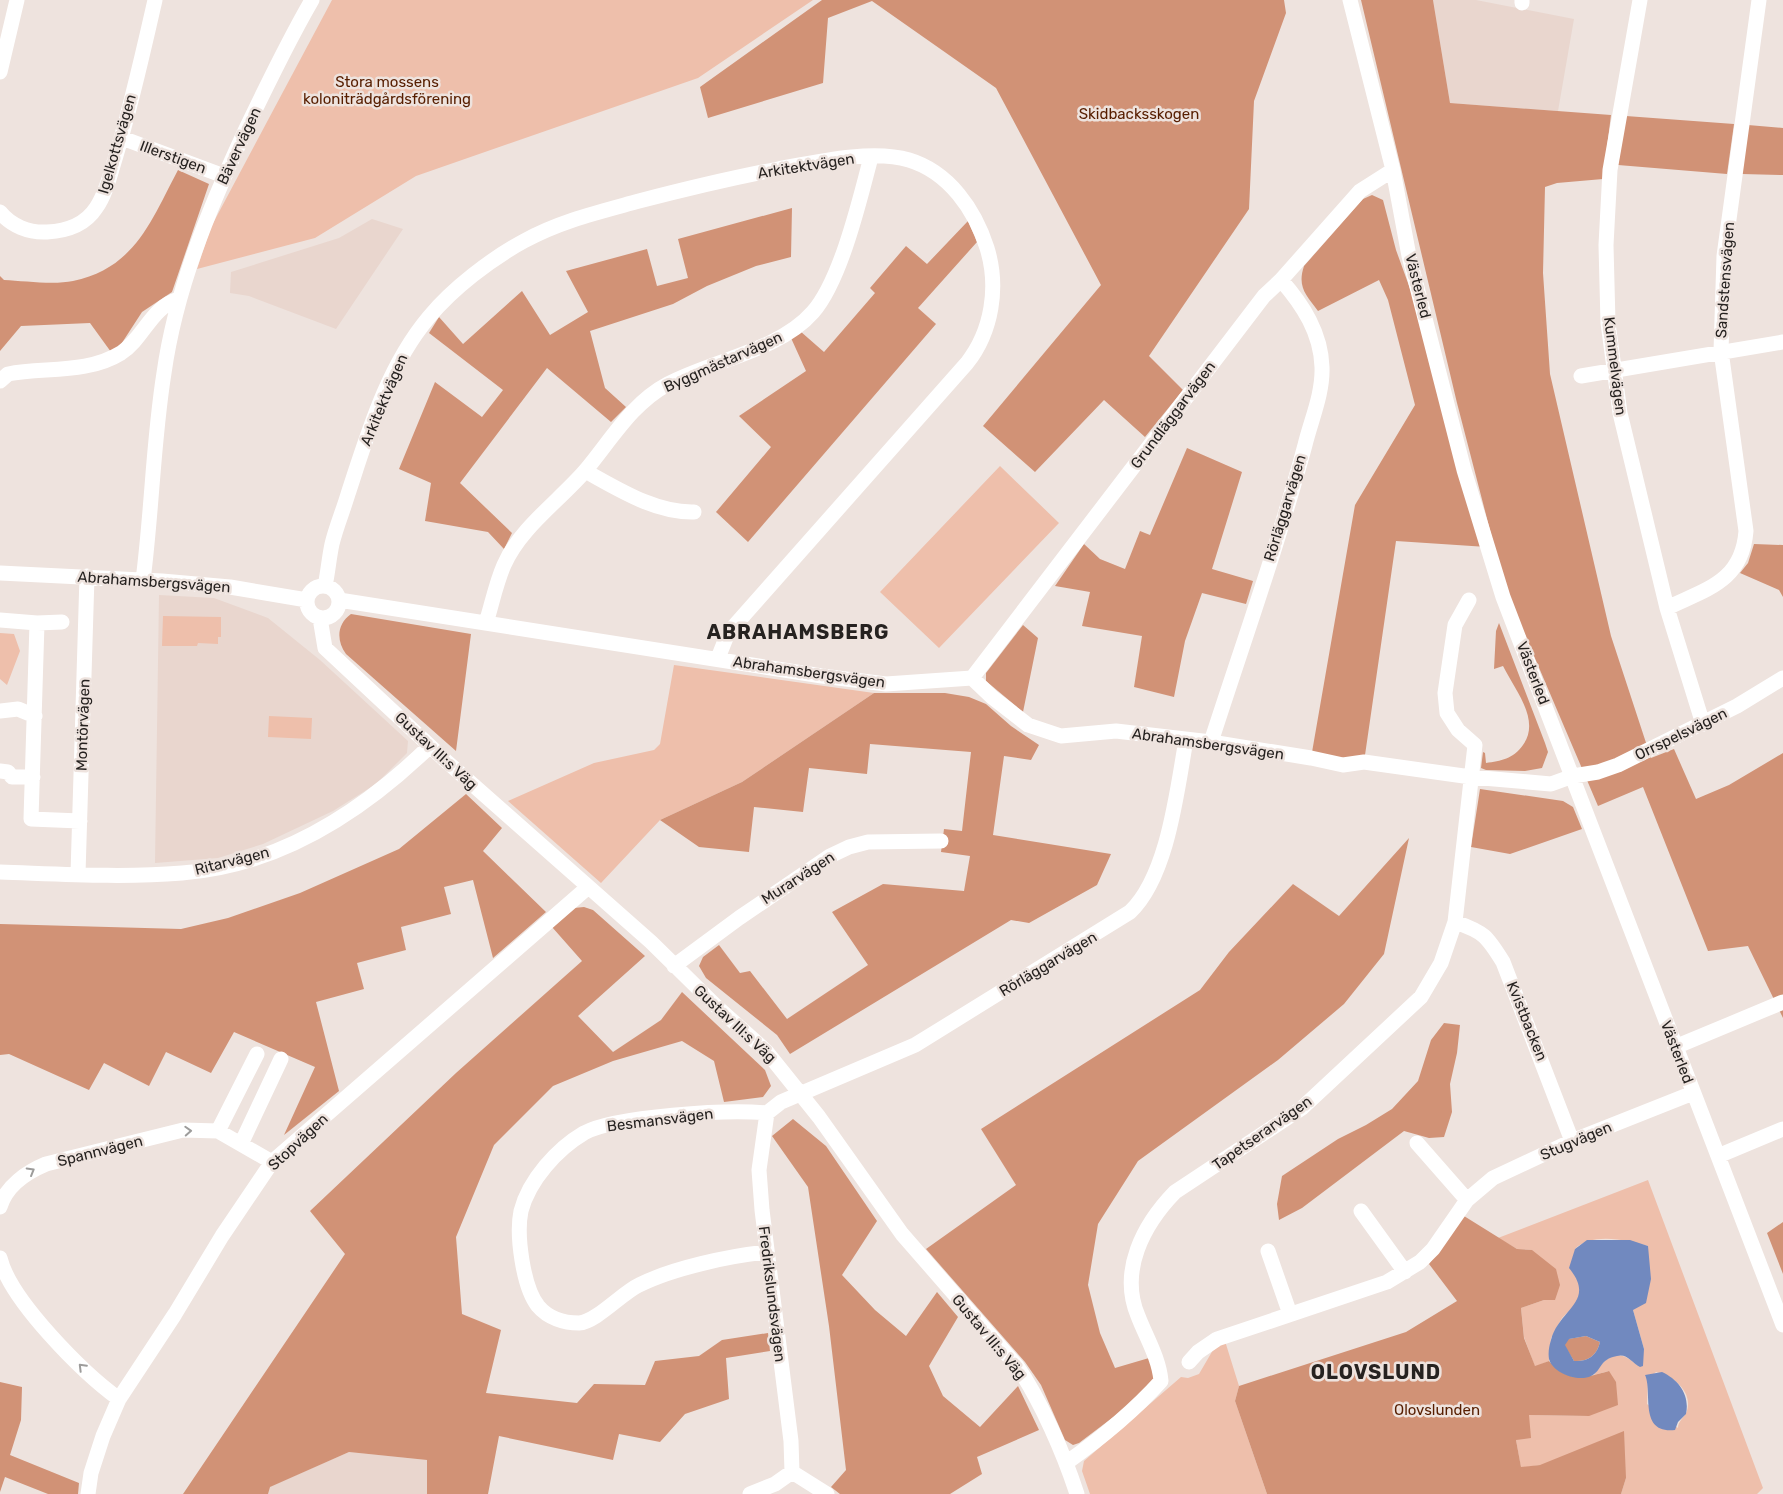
<svg xmlns="http://www.w3.org/2000/svg" width="1783" height="1494" font-family="Rubik,sans-serif">
<rect width="100%" height="100%" fill="#eee3de"/>
<path fill="#e9d6ce" d="M 1433,0 L 1476,0 L 1574,19 L 1558,111 L 1450,103 Z
M 372,219 L 403,229 L 336,329 L 249,296 L 230,293 L 231,272 L 339,238 Z
M 159,595 L 214,598 L 268,618 L 320,660 L 408,741 L 407,753 L 376,784 L 333,811 L 263,844 L 218,858 L 155,863 Z
M 349,1452 L 427,1460 L 427,1494 L 268,1494 L 269,1487 Z"/>
<path fill="#eebfab" fill-rule="evenodd" d="M 332,0 L 813,0 L 698,78 L 416,176 L 315,238 L 197,269 L 211,227 Z
M 1000,466 L 1059,523 L 939,648 L 880,592 Z
M 163,616 L 221,617 L 221,637 L 218,637 L 218,644 L 198,643 L 197,646 L 162,646 Z
M 0,633 L 14,634 L 20,651 L 7,685 L 0,679 Z
M 674,665 L 874,693 L 742,782 L 660,820 L 601,883 L 508,801 L 594,763 L 654,750 L 660,744 Z
M 269,716 L 312,718 L 311,739 L 268,737 Z
M 1648,1180 L 1763,1488 L 1757,1494 L 1621,1494 L 1626,1478 L 1540,1465 L 1521,1468 L 1516,1440 L 1529,1415 L 1588,1416 L 1609,1371 L 1594,1375 C 1606,1356 1617,1347 1637,1365 L 1644,1349 L 1633,1310 L 1648,1246 C 1628,1240 1591,1232 1575,1249 L 1575,1275 L 1580,1285 L 1579,1301 L 1562,1318 L 1551,1338 L 1549,1361 L 1535,1367 L 1524,1337 L 1521,1308 L 1544,1300 L 1532,1250 L 1517,1249 L 1498,1238 ZM 1656,1372 C 1673,1376 1693,1391 1687,1411 C 1684,1418 1678,1421 1678,1428 L 1647,1404 L 1648,1380 Z
M 1225,1341 L 1239,1386 L 1235,1401 L 1267,1494 L 1090,1494 L 1082,1471 L 1084,1461 L 1181,1377 L 1188,1378 L 1199,1374 L 1213,1350 Z"/>
<path fill="#d19276" d="M 822,0 L 1284,0 L 1286,13 L 1254,101 L 1249,209 L 1149,356 L 1183,390 L 1145,437 L 1104,400 L 1035,472 L 983,426 L 1101,285 L 996,88 L 872,1 L 828,18 L 823,83 L 708,118 L 700,87 Z
M 1361,0 L 1433,0 L 1450,103 L 1611,115 L 1603,179 L 1557,183 L 1545,187 L 1543,273 L 1550,374 L 1611,636 L 1651,758 L 1674,749 L 1696,799 L 1729,785 L 1783,753 L 1783,1018 L 1748,946 L 1708,951 L 1643,787 L 1598,806 L 1505,588 L 1457,403 Z
M 1626,116 L 1734,124 L 1727,174 L 1618,165 Z
M 1748,125 L 1783,128 L 1783,175 L 1742,174 Z
M 178,170 L 209,184 L 172,292 L 142,312 L 118,349 L 111,352 L 90,323 L 21,326 L 0,351 L 0,276 L 4,280 C 24,281 54,285 73,281 C 135,268 151,221 178,170 Z
M 1372,195 L 1383,200 L 1396,250 L 1441,374 L 1487,547 L 1396,541 L 1364,762 L 1311,758 L 1355,505 L 1415,405 L 1388,300 L 1379,280 L 1318,311 C 1306,295 1297,287 1304,266 L 1363,199 Z
M 792,208 L 791,257 L 756,266 L 707,286 L 673,304 L 590,331 L 605,388 L 626,407 L 611,422 L 547,368 L 460,483 L 512,533 L 504,549 L 488,532 L 425,521 L 431,483 L 399,469 L 435,382 L 482,417 L 503,390 L 429,333 L 439,317 L 463,344 L 522,291 L 550,335 L 588,312 L 566,271 L 647,249 L 657,286 L 688,278 L 678,239 Z
M 968,221 L 977,242 L 918,308 L 936,324 L 748,542 L 716,512 L 771,447 L 739,416 L 806,371 L 791,338 L 800,331 L 824,352 L 875,293 L 870,288 L 906,246 L 927,264 Z
M 1187,448 L 1242,472 L 1212,569 L 1253,581 L 1246,604 L 1202,593 L 1185,641 L 1174,697 L 1134,687 L 1142,636 L 1082,626 L 1090,592 L 1055,586 L 1084,544 L 1100,559 L 1125,569 L 1140,531 L 1150,535 Z
M 1754,544 L 1783,545 L 1783,597 L 1779,590 L 1740,573 L 1748,563 Z
M 351,614 L 471,634 L 456,751 L 346,654 C 336,640 337,624 351,614 Z
M 1499,623 L 1545,743 L 1548,752 L 1542,768 L 1525,771 L 1486,770 L 1481,768 L 1483,752 L 1485,753 L 1486,763 C 1501,761 1513,759 1523,745 C 1541,720 1515,690 1503,666 L 1494,669 L 1496,631 Z
M 1023,625 L 1038,638 L 1023,712 L 986,681 L 986,673 Z
M 874,693 L 945,693 L 969,697 L 986,704 L 1011,726 L 1039,745 L 1031,760 L 1004,756 L 993,835 L 1111,854 L 1097,885 L 1029,923 L 1011,920 L 790,1054 L 777,1035 L 706,978 L 699,966 L 703,957 L 719,945 L 740,973 L 750,971 L 787,1019 L 868,965 L 832,912 L 883,884 L 964,891 L 970,856 L 941,852 L 944,829 L 962,831 L 971,752 L 870,744 L 867,774 L 809,768 L 803,812 L 754,807 L 749,852 L 699,847 L 660,820 L 742,782 Z
M 1480,789 L 1563,801 L 1573,807 L 1582,829 L 1510,854 L 1471,847 Z
M 466,794 L 502,828 L 483,851 L 546,912 L 493,958 L 473,880 L 444,887 L 451,914 L 401,927 L 406,950 L 357,963 L 364,989 L 316,1002 L 339,1091 L 284,1135 L 315,1067 L 234,1032 L 211,1073 L 166,1052 L 149,1086 L 104,1063 L 89,1090 L 9,1054 L 0,1055 L 0,924 L 181,929 L 228,918 L 300,893 L 399,849 Z
M 1409,838 L 1384,954 L 1344,1004 L 1278,1060 L 1138,1161 L 1098,1224 L 1088,1285 L 1100,1333 L 1115,1368 L 1149,1358 L 1161,1381 L 1079,1443 L 1073,1445 L 1065,1440 L 1041,1385 L 1025,1362 L 926,1249 L 1016,1185 L 981,1129 L 1200,990 L 1229,952 L 1293,884 L 1339,916 Z
M 584,907 L 593,910 L 645,956 L 578,1016 L 613,1052 L 661,1020 L 682,992 L 765,1070 L 771,1086 L 763,1097 L 724,1102 L 714,1061 L 682,1041 L 613,1061 L 553,1086 L 494,1145 L 456,1237 L 462,1314 L 501,1330 L 486,1393 L 577,1403 L 594,1384 L 645,1385 L 655,1361 L 699,1356 L 722,1340 L 768,1333 L 770,1351 L 726,1358 L 729,1399 L 685,1414 L 660,1442 L 619,1434 L 613,1460 L 499,1436 L 488,1494 L 427,1494 L 427,1460 L 349,1452 L 270,1487 L 268,1494 L 183,1494 L 345,1254 L 310,1211 L 456,1073 L 582,961 L 552,927 L 574,908 Z
M 1444,1023 L 1460,1025 L 1457,1053 L 1450,1084 L 1452,1112 L 1444,1137 L 1429,1138 L 1404,1131 L 1302,1208 L 1279,1220 L 1277,1204 L 1282,1176 L 1338,1139 L 1366,1125 L 1392,1109 L 1418,1081 L 1431,1040 Z
M 793,1119 L 826,1146 L 877,1221 L 842,1275 L 875,1310 L 906,1336 L 937,1292 L 958,1317 L 929,1366 L 943,1396 L 980,1427 L 1018,1386 L 1039,1430 L 977,1457 L 982,1474 L 950,1494 L 840,1494 L 831,1487 L 846,1470 L 829,1326 L 808,1187 L 772,1136 Z
M 1464,1216 L 1517,1249 L 1532,1250 L 1556,1269 L 1560,1285 L 1555,1300 L 1544,1300 L 1521,1308 L 1524,1338 L 1535,1366 L 1549,1361 C 1568,1383 1584,1378 1609,1371 L 1616,1382 L 1618,1405 L 1589,1416 L 1529,1415 L 1531,1438 L 1516,1440 L 1521,1467 L 1540,1465 L 1624,1431 L 1626,1478 L 1621,1494 L 1267,1494 L 1235,1401 L 1239,1386 L 1406,1332 L 1457,1301 L 1429,1264 Z
M 1783,1222 L 1783,1274 L 1767,1233 Z
M 1586,1336 L 1600,1342 C 1597,1356 1587,1362 1574,1361 L 1564,1345 L 1568,1339 Z
M 0,1382 L 22,1387 L 21,1420 L 10,1455 L 79,1483 L 78,1494 L 48,1494 L 5,1477 L 0,1492 Z"/>
<path fill="#7189bf" fill-rule="evenodd" d="M 1587,1240 L 1630,1240 L 1648,1246 L 1651,1279 L 1646,1303 L 1633,1310 L 1644,1349 L 1643,1366 L 1640,1367 C 1632,1363 1627,1353 1617,1356 C 1599,1359 1602,1371 1591,1376 C 1579,1382 1553,1374 1549,1359 C 1548,1353 1549,1346 1551,1340 C 1559,1309 1597,1302 1569,1268 L 1575,1249 ZM 1586,1336 L 1600,1342 C 1597,1356 1587,1362 1574,1361 L 1565,1345 L 1569,1339 Z
M 1662,1372 C 1679,1380 1690,1395 1686,1414 L 1678,1422 L 1675,1430 C 1638,1434 1653,1392 1645,1375 Z"/>
<g fill="none" stroke-linecap="round" stroke-linejoin="round">
<path stroke="#fff" stroke-width="15" d="M 1350,0 L 1393,170 L 1409,256 L 1464,470 L 1503,597 L 1783,1325
M 1522,0 L 1522,3
M 1640,0 L 1610,170 L 1606,245 L 1608,323 L 1620,413 L 1667,608 L 1703,724
M 0,72 L 17,0
M 122,138 L 224,176
M 0,212 C 11,226 29,233 47,232 C 66,231 85,225 96,208 C 106,194 110,175 115,159 C 131,107 143,53 155,0
M 1581,376 L 1783,342
M 0,381 L 8,374 C 45,367 87,374 121,353 C 144,338 151,307 179,299
M 585,471 C 618,489 655,513 694,512
M 0,573 L 162,581 L 230,587 L 307,600
M 143,580 C 152,511 153,442 164,373 C 176,288 209,209 245,131 C 266,87 287,43 312,0
M 325,586 C 328,572 329,558 332,544 C 336,527 343,511 348,494 C 368,433 387,367 429,317 C 453,288 491,259 524,241 C 560,221 599,212 639,201 C 685,189 731,178 778,169 C 816,162 872,149 909,160 C 949,172 975,210 987,248 C 999,287 992,331 967,363 L 728,633 L 718,658
M307 602a16 16 0 1 1 32 0a16 16 0 1 1-32 0Z
M 339,600 L 822,676 L 886,684 L 972,678 L 992,697 L 1028,725 L 1061,736 L 1116,731 L 1211,742 L 1311,758 L 1343,765 L 1364,762 L 1471,777 L 1551,784 L 1573,776 L 1598,772 L 1618,765 L 1737,706 L 1783,678
M 1667,608 C 1706,589 1742,582 1746,531 L 1721,351 L 1724,256 L 1759,0
M 320,618 L 325,648 L 446,761 L 651,942 L 716,1006 L 766,1051 L 819,1117 L 902,1234 L 1017,1366 C 1041,1401 1064,1454 1077,1494
M 0,620 L 37,623
M 62,622 L 37,623 L 31,819 L 80,821
M 486,623 C 492,604 496,583 504,565 C 520,528 559,501 585,471 C 611,440 632,403 668,384 C 713,360 779,351 813,312 C 841,280 860,199 871,157
M 972,678 L 1264,296 L 1281,280 L 1360,191 L 1393,170
M 0,711 L 18,709 L 35,716
M 1211,742 C 1243,643 1278,545 1305,445 C 1311,420 1323,394 1322,367 C 1321,333 1303,305 1281,280
M 0,771 L 8,772 L 12,777 L 33,777
M 0,872 C 60,874 122,878 182,873 C 279,866 362,812 430,746
M 78,874 L 87,576
M 1455,922 C 1484,932 1487,936 1503,962 L 1572,1141
M 674,966 L 739,918 L 830,856 L 849,847 L 868,842 L 941,841
M 1675,1047 L 1783,1002
M 767,1113 C 729,1109 615,1116 584,1133 C 557,1149 529,1180 521,1211 C 516,1235 523,1287 538,1306 C 548,1318 564,1323 579,1323 C 596,1322 622,1293 639,1285 C 673,1268 729,1256 767,1252
M 218,1131 L 257,1054
M 1417,1143 L 1467,1200
M 241,1144 L 281,1059
M 1718,1156 L 1783,1129
M 0,1207 C 6,1186 27,1172 46,1164 L 183,1130 L 218,1131 L 272,1162
M 1361,1211 L 1405,1272
M 1268,1251 L 1290,1314
M 0,1258 C 10,1300 83,1373 119,1399
M 1189,1362 L 1198,1352 L 1217,1339 L 1387,1282 L 1420,1262 L 1433,1249 L 1467,1200 L 1493,1178 L 1572,1141 L 1693,1093
M 1066,1463 C 1100,1439 1133,1412 1161,1381 C 1159,1358 1146,1337 1138,1316 C 1119,1271 1143,1225 1175,1192 L 1302,1108 L 1421,997 L 1441,963 L 1455,922 L 1475,745 L 1458,730 L 1447,713 L 1445,693 L 1455,625 L 1469,600
M 792,1472 L 791,1441 L 762,1210 L 759,1170 L 767,1113 L 781,1102 L 915,1045 L 1130,912 C 1168,876 1177,790 1186,740
M 792,1472 L 827,1494
M 88,1494 L 91,1473 L 103,1436 L 119,1399 L 175,1314 L 222,1236 L 272,1162 L 587,888
M 750,1494 L 775,1484 L 792,1472"/>
</g>
<defs><path id="oneway-chevron" d="M-2-3.5L2.5 0L-2 3.5" fill="none" stroke-width="1.6" stroke-linecap="round" stroke-linejoin="round" transform="scale(1.25)"/></defs>
<g stroke="#9d9c9b">
<use href="#oneway-chevron" transform="translate(188 1131) rotate(-3)"/>
<use href="#oneway-chevron" transform="translate(31 1171) rotate(-30)"/>
<use href="#oneway-chevron" transform="translate(82 1367) rotate(-135)"/>
</g>
<g text-anchor="middle" stroke-width="5" stroke-linejoin="round" paint-order="stroke">
<g font-size="15" fill="#571e00" stroke="#eee3de">
<text x="387" y="87">Stora mossens<tspan x="387" dy="17">koloniträdgårdsförening</tspan></text>
<text x="1139" y="119">Skidbacksskogen</text>
<text x="1437" y="1415">Olovslunden</text>
</g>
<g font-size="15" fill="#262220" stroke="#eee3de">
<text transform="translate(117 144) rotate(-74)" y="5">Igelkottsvägen</text>
<text transform="translate(239 146) rotate(-65)" y="5">Bävervägen</text>
<text transform="translate(173 157) rotate(20)" y="5">Illerstigen</text>
<text transform="translate(806 166) rotate(-9)" y="5">Arkitektvägen</text>
<text transform="translate(1725 280) rotate(-86)" y="5">Sandstensvägen</text>
<text transform="translate(1418 286) rotate(76)" y="5">Västerled</text>
<text transform="translate(723 362) rotate(-24)" y="5">Byggmästarvägen</text>
<text transform="translate(1615 366) rotate(83)" y="5">Kummelvägen</text>
<text transform="translate(384 400) rotate(-67)" y="5">Arkitektvägen</text>
<text transform="translate(1173 415) rotate(-53)" y="5">Grundläggarvägen</text>
<text transform="translate(1285 508) rotate(-73)" y="5">Rörläggarvägen</text>
<text transform="translate(154 582) rotate(4)" y="5">Abrahamsbergsvägen</text>
<text transform="translate(809 672) rotate(8)" y="5">Abrahamsbergsvägen</text>
<text transform="translate(1533 673) rotate(69)" y="5">Västerled</text>
<text transform="translate(83 725) rotate(-88)" y="5">Montörvägen</text>
<text transform="translate(1681 734) rotate(-26)" y="5">Orrspelsvägen</text>
<text transform="translate(1208 744) rotate(8)" y="5">Abrahamsbergsvägen</text>
<text transform="translate(436 751) rotate(43)" y="5">Gustav III:s Väg</text>
<text transform="translate(232 861) rotate(-14)" y="5">Ritarvägen</text>
<text transform="translate(798 878) rotate(-33)" y="5">Murarvägen</text>
<text transform="translate(1048 964) rotate(-31)" y="5">Rörläggarvägen</text>
<text transform="translate(1527 1021) rotate(68)" y="5">Kvistbacken</text>
<text transform="translate(735 1024) rotate(43)" y="5">Gustav III:s Väg</text>
<text transform="translate(1677 1052) rotate(69)" y="5">Västerled</text>
<text transform="translate(660 1120) rotate(-7)" y="5">Besmansvägen</text>
<text transform="translate(1262 1133) rotate(-35)" y="5">Tapetserarvägen</text>
<text transform="translate(1576 1141) rotate(-23)" y="5">Stugvägen</text>
<text transform="translate(298 1142) rotate(-43)" y="5">Stopvägen</text>
<text transform="translate(100 1151) rotate(-14)" y="5">Spannvägen</text>
<text transform="translate(772 1294) rotate(83)" y="5">Fredrikslundsvägen</text>
<text transform="translate(989 1337) rotate(50)" y="5">Gustav III:s Väg</text>
</g>
<g font-size="20" font-weight="bold" letter-spacing="1" fill="#262220" stroke="#eee3de">
<text x="798" y="639">ABRAHAMSBERG</text>
<text x="1376" y="1379">OLOVSLUND</text>
</g>
</g>
</svg>
